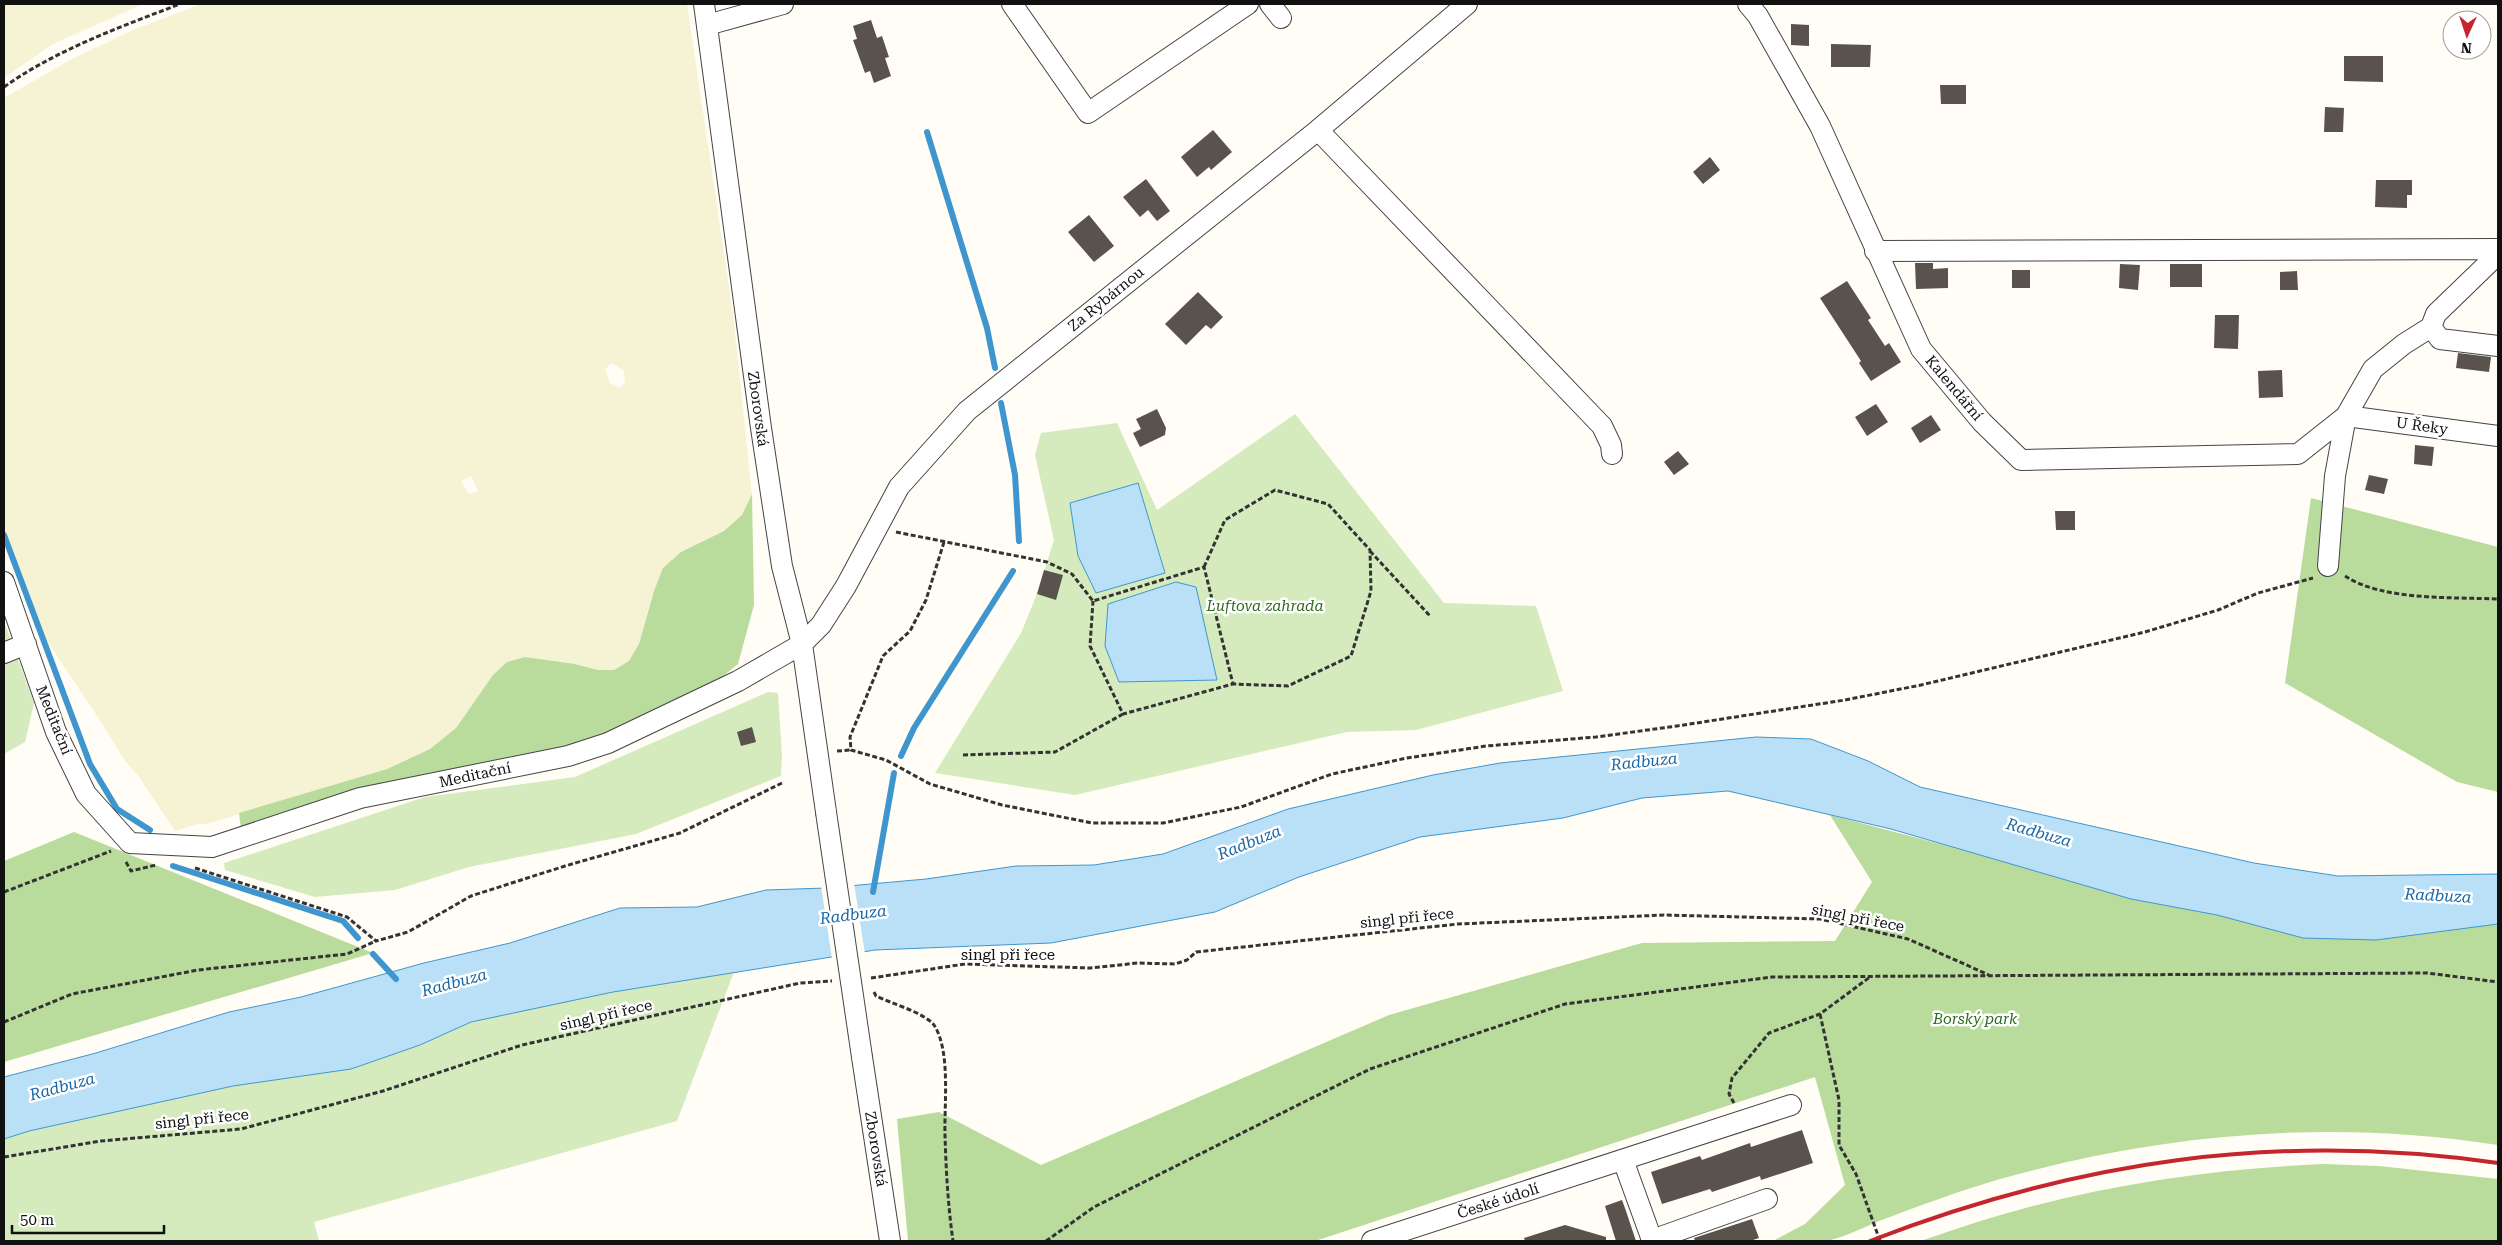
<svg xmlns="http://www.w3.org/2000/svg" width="2502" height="1245" font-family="'Roboto Serif',serif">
<rect width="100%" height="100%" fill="#fffdf5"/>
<path fill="#f6f3d4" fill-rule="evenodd" d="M 4,4 L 143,4 L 53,44 L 4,78 Z
M 201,4 L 687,4 L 733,314 L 752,494 L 742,515 L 724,531 L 681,552 L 654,591 L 639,644 L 629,661 L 614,670 L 598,670 L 575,664 L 525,657 L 507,662 L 493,675 L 456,728 L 430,749 L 387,769 L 207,824 L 198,824 L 175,831 L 139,777 L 122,757 L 105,728 L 40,630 L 4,546 L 4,98 L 70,60 L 133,30 ZM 612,363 L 624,371 L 625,382 L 620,388 L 610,383 L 605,369 ZM 471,476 L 478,491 L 469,494 L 461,481 Z"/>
<path fill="#d5ebbd" d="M 1295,414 L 1444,603 L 1536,606 L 1563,691 L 1416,730 L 1347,732 L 1075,795 L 935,773 L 1021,633 L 1037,594 L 1054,540 L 1035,455 L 1041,433 L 1117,423 L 1157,510 Z
M 4,621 L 34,703 L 25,742 L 4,754 Z
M 768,692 L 778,693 L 782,756 L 781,776 L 636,834 L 469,867 L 395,890 L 315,897 L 225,870 L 224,863 L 425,797 L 575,777 Z
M 734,972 L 677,1121 L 314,1222 L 319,1241 L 4,1241 L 4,1139 L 29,1131 L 233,1086 L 351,1069 L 420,1045 L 471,1022 L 613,992 Z"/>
<path fill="#b9dc9c" d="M 752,494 L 754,605 L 738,664 L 701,694 L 631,725 L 538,758 L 384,782 L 241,829 L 239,813 L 387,769 L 430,749 L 456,728 L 493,675 L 507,662 L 525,657 L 575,664 L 598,670 L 614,670 L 629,661 L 639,644 L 654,591 L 663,568 L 681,552 L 724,531 L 742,515 Z
M 2311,498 L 2498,547 L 2498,792 L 2457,782 L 2285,683 Z
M 1830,815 L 2028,867 L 2131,899 L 2217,915 L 2460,928 L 2498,924 L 2498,1145 C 2329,1119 2165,1133 2000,1179 C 1959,1191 1919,1206 1879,1221 C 1862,1228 1843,1238 1826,1241 C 1809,1244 1789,1241 1773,1241 L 1805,1224 L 1845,1185 L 1815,1077 L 1315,1241 L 908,1241 L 897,1119 L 939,1112 L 1041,1165 L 1389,1015 L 1642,943 L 1835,941 L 1872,882 Z
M 74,832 L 373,953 L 4,1062 L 4,861 Z
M 2323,1164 L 2379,1166 L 2498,1179 L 2498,1241 L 1921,1241 C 2051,1193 2185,1170 2323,1164 Z"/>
<path fill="#b9e0f7" stroke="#3f96cf" d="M 1138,483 L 1165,573 L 1096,593 L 1078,556 L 1070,503 Z
M 1176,582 L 1196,587 L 1217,680 L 1119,682 L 1105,646 L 1108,604 Z
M 1756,737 L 1811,739 L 1868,761 L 1920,787 L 2254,863 L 2338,876 L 2498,874 L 2498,924 L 2376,940 L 2303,938 L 2217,915 L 2131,899 L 1891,829 L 1728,791 L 1642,798 L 1563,818 L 1420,837 L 1299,877 L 1215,912 L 1051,943 L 875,950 L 613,992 L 471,1022 L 420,1045 L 351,1069 L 233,1086 L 29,1131 L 4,1139 L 4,1077 L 96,1053 L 229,1012 L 301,997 L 424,963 L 510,943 L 620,908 L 697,907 L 766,890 L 826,888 L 926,879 L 1016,866 L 1094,865 L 1163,854 L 1288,809 L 1433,775 L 1500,763 Z"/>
<path fill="#fffdf5" d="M 854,883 L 865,954 L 832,959 L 821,886 Z"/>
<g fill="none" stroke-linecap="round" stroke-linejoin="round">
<path stroke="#3f96cf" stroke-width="6" d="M 927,132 L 987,328 L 995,368
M 1001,403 L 1015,475 L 1019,541
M 4,535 L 90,764 L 117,809 L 150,830
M 901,756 L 914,728 L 1013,571
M 173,866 L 343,921 L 358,938
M 873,892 L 894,773
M 373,954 L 396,979"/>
</g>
<path fill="#5a524d" d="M 871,20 L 877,38 L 882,36 L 889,57 L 885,58 L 891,76 L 874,83 L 870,71 L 865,73 L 853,40 L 857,39 L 853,26 Z
M 1791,24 L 1809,25 L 1809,46 L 1791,45 Z
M 1831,44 L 1871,45 L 1870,67 L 1831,67 Z
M 2344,56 L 2383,56 L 2383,82 L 2344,81 Z
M 1940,85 L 1966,85 L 1966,104 L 1941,104 Z
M 2325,107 L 2344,108 L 2343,132 L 2324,132 Z
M 1213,130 L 1232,152 L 1211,170 L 1209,167 L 1197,177 L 1181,157 Z
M 1710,157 L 1720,170 L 1703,184 L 1693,172 Z
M 1146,179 L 1170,211 L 1157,221 L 1148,210 L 1140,217 L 1123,197 Z
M 2376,180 L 2412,180 L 2412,195 L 2407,195 L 2407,208 L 2375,207 Z
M 1089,215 L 1114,246 L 1094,262 L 1068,232 Z
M 1915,263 L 1933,263 L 1933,269 L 1948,268 L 1948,288 L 1916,289 Z
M 2120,264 L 2140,265 L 2138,290 L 2119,288 Z
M 2170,264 L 2202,264 L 2202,287 L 2170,287 Z
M 2012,270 L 2030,270 L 2030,288 L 2012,288 Z
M 2297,271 L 2298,290 L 2280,290 L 2280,272 Z
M 1847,281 L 1871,318 L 1868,320 L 1885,346 L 1889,343 L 1901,362 L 1871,381 L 1859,363 L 1861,361 L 1820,298 Z
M 1198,292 L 1223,317 L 1211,329 L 1206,325 L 1186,345 L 1165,324 Z
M 2215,315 L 2239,315 L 2238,349 L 2214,348 Z
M 2458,353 L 2491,357 L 2489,372 L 2456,368 Z
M 2282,370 L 2283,397 L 2259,398 L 2258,371 Z
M 1876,404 L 1888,422 L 1867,436 L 1855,417 Z
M 1157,409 L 1166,428 L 1165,435 L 1140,447 L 1133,433 L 1141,429 L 1136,419 Z
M 1931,415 L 1941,430 L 1920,443 L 1911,428 Z
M 2415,445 L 2434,447 L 2432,466 L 2414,464 Z
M 1678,451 L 1689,464 L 1674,475 L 1664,462 Z
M 2369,475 L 2388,479 L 2384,494 L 2365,490 Z
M 2055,511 L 2075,511 L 2075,530 L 2056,530 Z
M 1044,570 L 1063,575 L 1056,600 L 1037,594 Z
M 752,727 L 756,742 L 741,746 L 737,732 Z
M 1802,1130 L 1813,1163 L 1761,1180 L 1760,1176 L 1712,1192 L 1710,1189 L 1662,1204 L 1651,1172 L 1700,1156 L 1702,1160 L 1750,1143 L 1751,1147 Z
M 1622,1200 L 1626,1211 L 1636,1241 L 1616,1241 L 1605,1206 Z
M 1752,1219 L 1759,1238 L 1750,1241 L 1695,1241 L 1694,1238 Z
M 1565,1225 L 1606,1237 L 1606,1241 L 1525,1241 L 1524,1238 Z"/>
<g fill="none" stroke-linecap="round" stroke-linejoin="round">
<defs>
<path id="minor" d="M 704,4 L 761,428 L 782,566 L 802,644 L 826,812
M 1012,4 L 1088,113 L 1248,4
M 1270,4 L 1281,18
M 1748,4 L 1758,16 L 1820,126 L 1921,349 L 1982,422 L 2021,460 L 2298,454 L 2346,416
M 707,25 L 783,4
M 1318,130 L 1602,426 L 1611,445 L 1612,454
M 1875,251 L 2498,249
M 2431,327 L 2440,339 L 2498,346
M 2346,416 L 2498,436
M 2328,566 L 2335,476 L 2346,416 L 2373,369 L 2404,344 L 2431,327 L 2436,314 L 2498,254
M 4,582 L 56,732 L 86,794 L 130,843 L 212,847 L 360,798 L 568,756 L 608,743 L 738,681 L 802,644 L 821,625 L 846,586 L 899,487 L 967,411 L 1318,130 L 1467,4
M 4,653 L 26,644
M 862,1057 L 890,1241
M 1623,1160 L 1652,1240 L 1767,1199
M 1372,1241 L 1791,1105"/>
</defs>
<use href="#minor" stroke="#444" stroke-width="22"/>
<path stroke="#333" stroke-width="3" stroke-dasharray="5 2.5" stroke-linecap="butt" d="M 4,87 C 56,50 120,27 180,4
M 896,532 L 1047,562 L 1072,574 L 1093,601 L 1204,567 L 1233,684 L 1123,714 L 1090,646 L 1093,601
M 944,542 L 926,600 L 910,631 L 883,656 L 850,737 L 851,750 L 886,760 L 930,784 L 1002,805 L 1092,823 L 1163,823 L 1241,807 L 1332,774 L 1407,758 L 1486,746 L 1596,737 L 1677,726 L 1845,700 L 1921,685 L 2145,632 L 2218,610 L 2258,593 L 2313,578
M 1370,551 L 1430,616
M 1204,567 L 1225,520 L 1275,490 L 1328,504 L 1370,550 L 1371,591 L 1351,656 L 1288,686 L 1233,684
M 2345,576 C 2383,601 2453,597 2498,599
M 837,751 L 851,750
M 963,755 L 1055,752 L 1123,714
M 126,862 L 131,871 L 156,865
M 195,868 L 347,917 L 376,941 L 408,932 L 471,896 L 565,866 L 680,833 L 782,783
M 4,892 L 111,851
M 871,978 L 965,964 L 1090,968 L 1138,963 L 1175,964 L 1187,960 L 1196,952 L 1458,924 L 1664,915 L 1820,919 L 1908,939 L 1989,975
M 874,992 L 876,996 C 890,1003 925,1013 934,1025 C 951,1051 944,1105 945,1135 C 946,1170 948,1206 953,1241
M 1820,1014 L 1839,1100 L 1839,1145 L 1856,1174 L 1880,1241
M 4,1022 L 72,994 L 198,970 L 347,954 L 376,941
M 1734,1103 L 1729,1094 L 1732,1078 L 1769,1033 L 1820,1014 L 1870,977
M 4,1157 L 101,1141 L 241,1129 L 383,1091 L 522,1045 L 800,983 L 832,981
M 1046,1241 L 1094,1207 L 1370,1069 L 1565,1004 L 1772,977 L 2427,973 L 2498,982"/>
<use href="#minor" stroke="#fff" stroke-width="20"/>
<path stroke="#c4262e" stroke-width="4" d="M 1870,1241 C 2077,1161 2277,1131 2498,1163"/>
<defs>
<path id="minor-bridge" d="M 826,812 L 862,1057"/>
</defs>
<use href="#minor-bridge" stroke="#444" stroke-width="22" stroke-linecap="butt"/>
<use href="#minor-bridge" stroke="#fff" stroke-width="20"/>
</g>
<g text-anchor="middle" stroke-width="5" stroke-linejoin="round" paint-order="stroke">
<g font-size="15" fill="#111" stroke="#fff">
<text transform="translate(1106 299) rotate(-39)" y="5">Za Rybárnou</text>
<text transform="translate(1954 388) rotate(50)" y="5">Kalendářní</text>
<text transform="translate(758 409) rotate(82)" y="5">Zborovská</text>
<text transform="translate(2422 426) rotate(8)" y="5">U Řeky</text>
<text transform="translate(54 720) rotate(68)" y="5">Meditační</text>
<text transform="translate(475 775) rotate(-12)" y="5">Meditační</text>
<text transform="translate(1407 918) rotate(-6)" y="5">singl při řece</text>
<text transform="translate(1858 918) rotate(11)" y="5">singl při řece</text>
<text x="1008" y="960">singl při řece</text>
<text transform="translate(606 1015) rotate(-13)" y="5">singl při řece</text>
<text transform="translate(202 1119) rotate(-6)" y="5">singl při řece</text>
<text transform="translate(876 1149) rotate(81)" y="5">Zborovská</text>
<text transform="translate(1498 1201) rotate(-18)" y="5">České údolí</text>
</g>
<g font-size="15" font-style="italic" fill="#2f6b1f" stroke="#fff">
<text x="1265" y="611">Luftova zahrada</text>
<text x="1975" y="1024">Borský park</text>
</g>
<g font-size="16" font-style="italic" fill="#1768a6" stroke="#fff">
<text transform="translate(1644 761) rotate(-6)" y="6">Radbuza</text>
<text transform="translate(2039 832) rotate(16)" y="6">Radbuza</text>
<text transform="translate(1249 842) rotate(-22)" y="6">Radbuza</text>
<text transform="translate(2438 895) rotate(3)" y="6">Radbuza</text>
<text transform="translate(853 914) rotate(-7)" y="6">Radbuza</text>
<text transform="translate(454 982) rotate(-15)" y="6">Radbuza</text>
<text transform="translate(62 1086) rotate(-15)" y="6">Radbuza</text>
</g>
</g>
<rect width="2502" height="1245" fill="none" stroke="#111111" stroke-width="10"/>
<g transform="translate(2467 35) rotate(183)"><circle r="24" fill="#ffffff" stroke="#a0a0a0"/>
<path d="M0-4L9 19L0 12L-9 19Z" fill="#c4262e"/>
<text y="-8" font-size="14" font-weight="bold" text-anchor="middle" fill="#111111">N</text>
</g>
<path d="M12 1225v8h152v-8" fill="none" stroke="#111111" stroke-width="2.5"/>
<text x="20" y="1225" font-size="15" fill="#111111" stroke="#ffffff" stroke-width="4" paint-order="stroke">50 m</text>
</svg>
